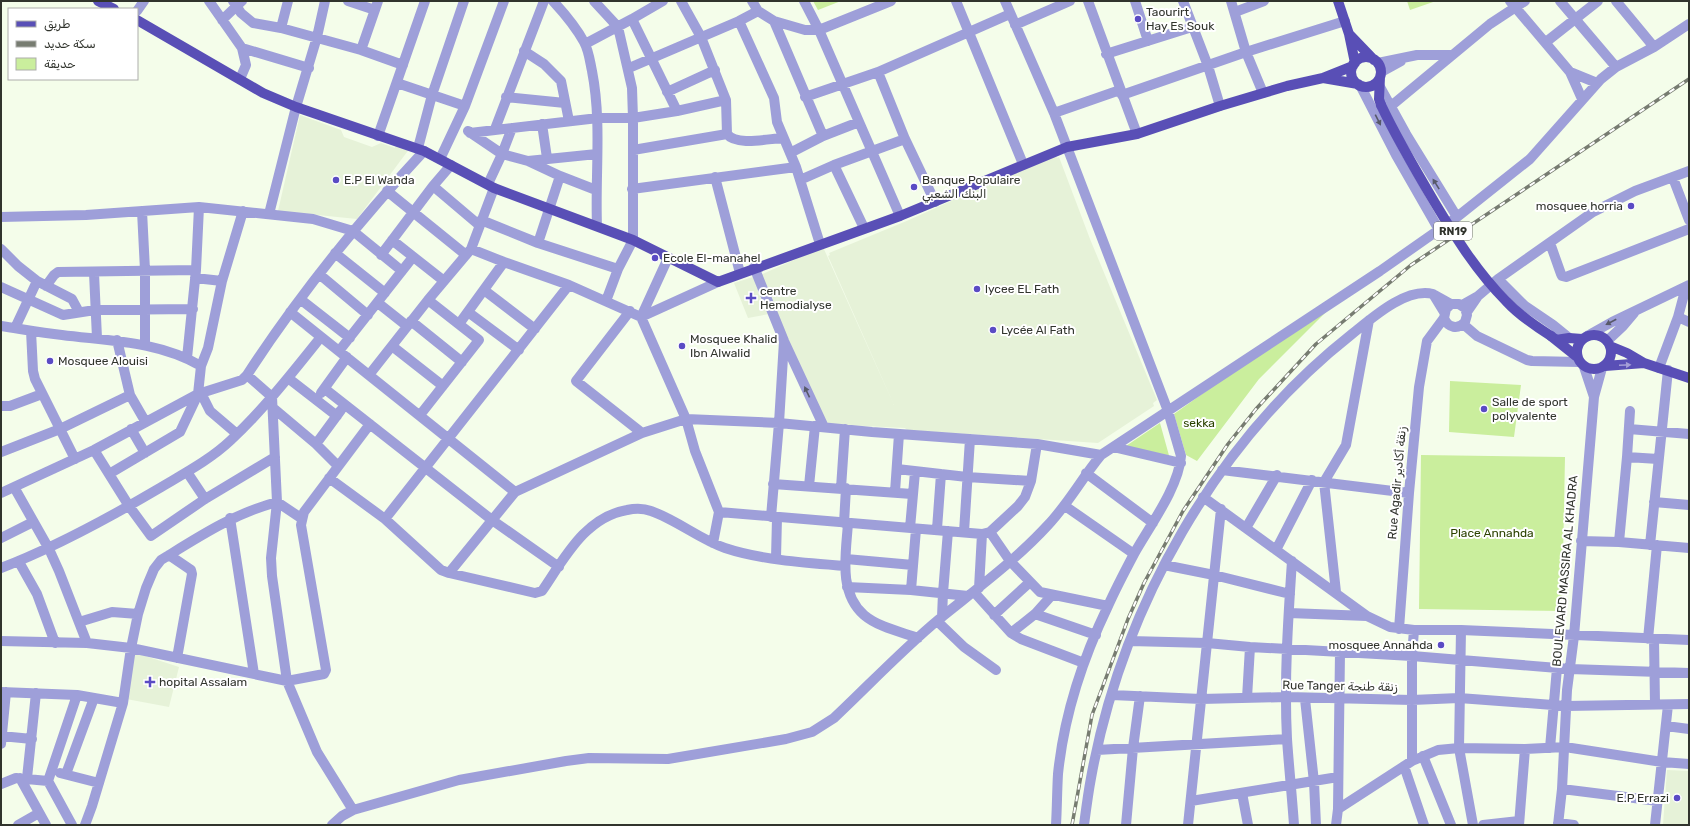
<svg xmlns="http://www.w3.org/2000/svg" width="1690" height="826" font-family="Rubik,Vazirmatn,sans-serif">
<rect width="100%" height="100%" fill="#f4fdea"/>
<path fill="#e6f2d8" d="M 300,115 L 341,130 L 344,137 L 372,147 L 381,143 L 395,148 L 396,145 L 410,148 L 357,219 L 278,211 Z
M 1055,154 L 1057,158 L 1059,157 L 1090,239 L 1157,400 L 1153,403 L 1154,406 L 1098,443 L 907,430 L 905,428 L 825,424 L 758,276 L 823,247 L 894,405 L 828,256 L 830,255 L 829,253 L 909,220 Z
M 753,277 L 769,314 L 748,318 L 734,283 Z
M 133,652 L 179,667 L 169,707 L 121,698 Z
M 1667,770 L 1689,771 L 1689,825 L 1663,825 Z"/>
<path fill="#caee9d" d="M 813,1 L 841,1 L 818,10 Z
M 1407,1 L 1436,1 L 1410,10 Z
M 1327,305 L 1330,308 L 1259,379 L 1197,461 L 1186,455 L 1174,414 Z
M 1450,381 L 1521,385 L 1514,437 L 1449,432 Z
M 1160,423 L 1170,459 L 1126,446 Z
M 1421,455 L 1565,457 L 1562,611 L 1419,609 Z"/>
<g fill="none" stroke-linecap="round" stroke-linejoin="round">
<path stroke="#9e9fd9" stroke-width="10" d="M 209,1 L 242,48 L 246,65 L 240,79
M 233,1 L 241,13 L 253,23 L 281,28 L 361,50 L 403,65
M 348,1 L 375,10
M 553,1 C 565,14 576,27 584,42 C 589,51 590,62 592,71 C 602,122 595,174 597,226
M 594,1 L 618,27 L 632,88 L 633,118 L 677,111 L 726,100
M 681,1 L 701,37 L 726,100 L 727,134 C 736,146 767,139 782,138
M 752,1 L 758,11 L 774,21 L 805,30 L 819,30 L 891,1
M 804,1 L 819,30 L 900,216
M 956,1 L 1023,164
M 1005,1 L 1054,113 L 1168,411 L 1181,456 C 1179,487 1149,527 1134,554 C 1125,571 1116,588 1108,606 C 1083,658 1064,715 1058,774 C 1057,791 1057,808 1056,825
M 1088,1 L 1137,134
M 1135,1 L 1148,41
M 1183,1 L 1208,66 L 1220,106
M 1231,1 L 1246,52 L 1263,93
M 1510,1 L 1570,72 L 1582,99
M 1560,1 L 1616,67
M 1616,1 L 1654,47
M 137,11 L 144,1
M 1235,12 L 1264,1
M 632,19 L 677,111
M 222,20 L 242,1
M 739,21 L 774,98 L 777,122 L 796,167 L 820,244
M 774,21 L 823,136
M 1015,25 L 1070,1
M 281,28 L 288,1
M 1546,42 L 1598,1
M 585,44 L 632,19 L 663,1
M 242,48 L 309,68
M 361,50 L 378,1
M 524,51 L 544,64 L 561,81 L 569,121
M 1106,54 L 1192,27
M 1378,63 L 1417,55 L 1452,55
M 629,68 L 739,21 L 758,11
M 878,72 L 905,139 L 935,202
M 1381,72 L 1401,61
M 1570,72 L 1597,83
M 397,83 L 465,106
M 1360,85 L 1396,155 L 1439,230
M 1380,87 L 1406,134 L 1457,217
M 667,92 L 715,70
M 1122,95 L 1246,52 L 1345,21
M 506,97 L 565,103
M 805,97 L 878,72 L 1010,14
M 1391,106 L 1490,24 L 1525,1
M 1054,113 L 1120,90
M 542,124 L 547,158
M 495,129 L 544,1
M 468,131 L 502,154 L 528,161 L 560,176 L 596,190
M 470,133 L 598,118 L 633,118 L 633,240 L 618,269 L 606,301
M 378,136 L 425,1
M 418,148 L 432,95 L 464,1
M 633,150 L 727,134
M 790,153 L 823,136 L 859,122
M 440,159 L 465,106 L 504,1
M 528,161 L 597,154
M 834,165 L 864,228
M 715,177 L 740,273
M 1673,178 L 1689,220
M 800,180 L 834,165 L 905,139
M 488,184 L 502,154 L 512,128
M 433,186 L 479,225
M 632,189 L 796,167
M 387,191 L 466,255
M 142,211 L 145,270 L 145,345
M 269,214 L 296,107 L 317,37 L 325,1
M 1,217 L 86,215 L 199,207 L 313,219 L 353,231 L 402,271
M 481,220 L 538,243 L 618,269
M 392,240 L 444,281
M 538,243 L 560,176
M 1550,243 L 1561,274 L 1562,276 L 1566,277 L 1689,229
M 1,249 L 18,266 L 37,281 L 72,299 L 79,312
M 471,249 L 494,188
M 335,253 L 385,293
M 381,255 L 433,186 L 451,165
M 668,258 L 641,317 L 686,419 L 695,451 L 719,512 L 713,543
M 754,267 L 784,341 L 824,427
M 94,273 L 97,338
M 319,274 L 368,315
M 195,278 L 222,281
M 1498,279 L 1525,306 L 1553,325 L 1569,338
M 46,286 L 54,275 L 58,272 L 196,270
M 1,287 L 63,315 L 95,310 L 193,309
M 484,290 L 535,329
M 1478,296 L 1498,279 L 1593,212 L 1635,191 L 1689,171
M 300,299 L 350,338
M 378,303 L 407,326
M 1462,305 L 1478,296 L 1467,312
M 630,311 L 576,381 L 642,433
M 290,312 L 515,492
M 468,312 L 519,350
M 1444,312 L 1433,294 L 1451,304
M 1678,317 L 1689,322
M 411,321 L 462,362
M 459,324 L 504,262
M 1463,324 L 1477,336 L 1527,360 L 1532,361 L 1579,362
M 1,326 C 21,329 41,333 62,335 C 109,341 158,341 201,366
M 15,328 L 37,281
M 31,331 L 33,371 L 35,379 L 75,459
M 1587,336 L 1612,322 L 1689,285
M 117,340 L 130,395 L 145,421
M 1607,341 L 1623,326 L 1634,313
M 392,346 L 443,386
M 339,351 L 413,257
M 187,358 L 196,270 L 199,207
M 1584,367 L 1594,397
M 1659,368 L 1678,317 L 1686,287
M 247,375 L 272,397 L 277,502 L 271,558 L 272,576 L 287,681 L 317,752 L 353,810
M 369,375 L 428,300 L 471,249 L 504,262 L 569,285 L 641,317 L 718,282
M 288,378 L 337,416
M 325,389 L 492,520 L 559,567
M 201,393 L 210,411 L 237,434
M 321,393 L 347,357
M 1,406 L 10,406 L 42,394
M 272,407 L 316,444 L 338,466
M 420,415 L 479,340 L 428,300
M 131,429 L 145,453
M 1629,429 L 1689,434
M 316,444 L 341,410
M 1113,447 L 1181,463
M 94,450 L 129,506 L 151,536 L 205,499 L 275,457
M 1,452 L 60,429 L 130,395
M 1627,457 L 1658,459
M 897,469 L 967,477 L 1031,481
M 1222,470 L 1409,493
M 187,472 L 205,499
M 1086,473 L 1153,523
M 109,474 L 180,432 L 198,394 L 201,366 L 208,348 L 222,281 L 243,211
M 329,478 L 385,519 L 441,570 L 449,573 L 535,593 L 542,591 C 564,559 585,517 627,510 C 636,508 643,508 651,511 C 677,520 699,539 725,548 C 761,560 807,563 845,566
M 773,484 L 912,494
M 809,486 L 815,426
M 14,487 L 49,549 L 59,571 L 87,643
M 841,488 L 845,429
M 895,492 L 899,434
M 1,493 L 94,450 L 198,394 L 242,380 L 247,375 C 299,295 359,221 424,151
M 1203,497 L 1367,616 L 1390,627 L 1414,630 L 1461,630 L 1689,640
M 1654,502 L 1689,505
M 1065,506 L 1134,554
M 719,512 L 982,534 L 990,532 L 1018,506 L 1025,497 L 1031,481 L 1037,444
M 771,517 L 779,423 L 784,341
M 230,518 L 254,674
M 385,519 L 569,285
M 844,523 L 846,488
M 848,523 C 846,554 838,592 864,615 C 878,627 901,632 918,638
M 910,528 L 915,472
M 1246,528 L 1277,475
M 937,529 L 941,474
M 964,532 L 970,439
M 990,532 L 1010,561 L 1040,592 L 1108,606
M 1,538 L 33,522
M 1581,541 L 1619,542 L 1689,548
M 1619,542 L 1627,457 L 1630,411
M 1650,545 L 1668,370
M 1276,550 L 1312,480
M 169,555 L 191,570 L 192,574 L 177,658
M 776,558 L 777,518
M 846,559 L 913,565
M 1292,561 C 1288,620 1284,680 1287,739 C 1289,768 1292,796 1294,825
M 19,562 L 37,594 L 55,643
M 1164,565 L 1214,575 L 1290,594
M 1,568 C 56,547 107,519 158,489 C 183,474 210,460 231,440 C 264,409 293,372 321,337
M 449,573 L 515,492 L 642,433 L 686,419 L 779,423 L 872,432 L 1037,444 L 1101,455
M 847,587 L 911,590 L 968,596
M 979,588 L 982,534
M 911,590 L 916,529
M 974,592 L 1011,633 L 1021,639 L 1084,663
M 1336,592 L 1324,482 L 1346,445 L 1369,320
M 1289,613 L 1367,616
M 1035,614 L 1096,635
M 994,615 L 1030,582
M 942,617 L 943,593 L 948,531
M 937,621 L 964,647 L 996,670
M 79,622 L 112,612 L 138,614
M 1399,629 L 1409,493 L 1419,387 L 1427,341 L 1444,318 L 1446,309 L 1451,304 L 1459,304 L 1465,308 L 1467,315 L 1465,322 C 1458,330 1448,328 1444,318
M 1461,630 L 1459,748 L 1473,825
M 1011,633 L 1035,614 L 1052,595
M 1648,639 L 1657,545
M 1654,639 L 1655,704
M 1,641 L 87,643 L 131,648 L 287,681 L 324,674 L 326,670 L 301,525 L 304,512 L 370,424
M 1130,641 L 1207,643 L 1250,647 L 1412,656 L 1570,669 L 1689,673
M 1,692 L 77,695 L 123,703
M 1112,695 L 1201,699 L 1287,697 L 1412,700 L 1459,698 L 1566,706 L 1689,704
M 1247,698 L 1250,647
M 1305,699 L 1314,782 L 1316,825
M 1666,726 L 1689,729
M 1,736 L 32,739
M 1,744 L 6,692
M 1550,748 L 1557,668
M 1097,750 L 1287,739
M 1423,756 L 1451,825
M 1412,761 L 1412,656 L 1414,630
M 1404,766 L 1424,825
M 60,773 L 99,783
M 66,774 L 94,698
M 20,778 L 46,825
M 27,778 L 36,693
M 1,784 L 16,778 L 48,781
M 1562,789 L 1658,801
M 1242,793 L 1248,825
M 1191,801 L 1338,777
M 1338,809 L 1412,761 L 1438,750 L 1459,748 L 1525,749 L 1565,747 L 1662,762 L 1689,764
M 1558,823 L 1574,825
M 18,825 L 39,813
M 72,825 L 48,781 L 77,695
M 85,825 L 92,806 L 123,703 L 131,648 L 138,614 L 146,588 L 154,569 L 161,560 C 200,536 233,514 277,502 L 301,518
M 332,825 L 342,816 L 353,810 L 459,780 L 566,761 L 589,758 L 668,759 L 786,739 L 812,732 L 834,718 C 868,686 902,650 938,620 C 975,590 1015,561 1048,525 C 1068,504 1082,478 1101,455 L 1380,271 L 1457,217 L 1530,159 L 1601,79 L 1616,67 L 1654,47 L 1689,24
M 1084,825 C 1086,810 1088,794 1091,778 C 1122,608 1215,442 1352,334 C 1372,318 1406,287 1433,294
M 1126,825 L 1133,748 L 1140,696
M 1188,825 L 1221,509
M 1336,825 L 1338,809 L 1340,652
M 1483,825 L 1519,821
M 1519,825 L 1525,749
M 1558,825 L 1562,789 L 1567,690 L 1574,636 L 1594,397 L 1602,368
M 1655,825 L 1668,705"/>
<path stroke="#594fb6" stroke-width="10" d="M 98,1 L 114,9
M 1338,1 L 1349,34 L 1355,63
M 137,20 L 263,93 L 296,107 L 424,151 L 494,188 L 633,240 L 718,282 L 900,216 L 1067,147 L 1137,134 L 1220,106 L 1287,86 L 1323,78 L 1353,66
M 1349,34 L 1374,60
M1351 72a15 15 0 1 1 30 0a15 15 0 1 1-30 0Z
M 1380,77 L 1379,99 L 1381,105
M 1323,78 L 1358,84
M1577 352a17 17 0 1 1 34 0a17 17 0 1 1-34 0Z
M 1551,336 L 1576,356
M 1556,340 L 1569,338 L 1582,339
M 1610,346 L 1627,353 L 1644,363 L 1689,378
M 1605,366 L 1644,363"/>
<defs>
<path id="rail" d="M 1072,825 L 1092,715 L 1128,619 L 1144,583 L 1183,511 L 1228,444 L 1256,409 L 1316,344 L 1411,265 L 1689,79"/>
</defs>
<use href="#rail" stroke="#777c71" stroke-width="3.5"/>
<use href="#rail" stroke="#fff" stroke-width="2" stroke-dasharray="6" stroke-linecap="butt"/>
<path stroke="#594fb6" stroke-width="10" d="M 1381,105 C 1397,139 1416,171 1435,203 C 1456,238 1477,272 1506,301 C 1519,315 1535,326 1551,336"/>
</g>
<defs><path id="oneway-solid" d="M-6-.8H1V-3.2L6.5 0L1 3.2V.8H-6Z"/></defs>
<g fill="#575969">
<use href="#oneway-solid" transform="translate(1378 120) rotate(63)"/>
<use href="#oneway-solid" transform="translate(1436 184) rotate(-122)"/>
<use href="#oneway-solid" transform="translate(1611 322) rotate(152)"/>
<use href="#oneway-solid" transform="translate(807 392) rotate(-115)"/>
</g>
<use fill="#a49ed7" href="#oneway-solid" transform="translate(1625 365) rotate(-3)"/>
<g fill="#5a4bc4" stroke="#fff" stroke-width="1.5">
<circle cx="1138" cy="19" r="4"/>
<circle cx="336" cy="180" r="4"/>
<circle cx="914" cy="187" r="4"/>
<circle cx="1631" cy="206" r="4"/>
<circle cx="655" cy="258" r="4"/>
<circle cx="977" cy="289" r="4"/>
<path d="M749 292h4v4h4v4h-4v4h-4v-4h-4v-4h4z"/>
<circle cx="993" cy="330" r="4"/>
<circle cx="682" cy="346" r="4"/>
<circle cx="50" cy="361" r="4"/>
<circle cx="1484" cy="409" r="4"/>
<circle cx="1441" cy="645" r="4"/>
<path d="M148 676h4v4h4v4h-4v4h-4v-4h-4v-4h4z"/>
<circle cx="1677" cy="798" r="4"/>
</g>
<g text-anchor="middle" stroke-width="4" stroke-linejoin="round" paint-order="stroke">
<rect fill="#fff" stroke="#6f716c" stroke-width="1" x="1434" y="222" width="38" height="18" rx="3"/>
<g font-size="11" font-weight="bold" fill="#31342d">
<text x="1453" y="235">RN19</text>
</g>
<g font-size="12" fill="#31342d" stroke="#fff" text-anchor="start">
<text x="1146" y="16">Taourirt<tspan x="1146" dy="14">Hay Es Souk</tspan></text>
<text x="344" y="184">E.P El Wahda</text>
<text x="922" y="184">Banque Populaire<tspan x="922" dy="14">البنك الشعبي</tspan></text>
<text x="1623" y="210" text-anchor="end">mosquee horria</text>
<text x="663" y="262">Ecole El-manahel</text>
<text x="985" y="293">lycee EL Fath</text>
<text x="760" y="295">centre<tspan x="760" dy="14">Hemodialyse</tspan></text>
<text x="1001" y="334">Lycée Al Fath</text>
<text x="690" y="343">Mosquee Khalid<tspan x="690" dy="14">Ibn Alwalid</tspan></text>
<text x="58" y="365">Mosquee Alouisi</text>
<text x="1492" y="406">Salle de sport<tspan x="1492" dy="14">polyvalente</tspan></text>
<text x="1433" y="649" text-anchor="end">mosquee Annahda</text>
<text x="159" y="686">hopital Assalam</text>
<text x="1669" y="802" text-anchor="end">E.P Errazi</text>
</g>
<g font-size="12" fill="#2b4200" stroke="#fff">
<text x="1199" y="427">sekka</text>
<text x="1492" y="537">Place Annahda</text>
</g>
<g font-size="12" fill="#31342d" stroke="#fff">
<text transform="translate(1397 483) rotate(-85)" y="4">Rue Agadir زنقة أكادير</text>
<text transform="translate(1565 571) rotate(-85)" y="4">BOULEVARD MASSIRA AL KHADRA</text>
<text transform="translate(1340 686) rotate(1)" y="4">Rue Tanger زنقة طنجة</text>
</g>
</g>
<rect width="1690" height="826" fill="none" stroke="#31342d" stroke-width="4"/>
<rect x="8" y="8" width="130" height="72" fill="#ffffff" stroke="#adaeab"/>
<rect x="16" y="21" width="20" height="6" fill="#594fb6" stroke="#adaeab"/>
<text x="44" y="28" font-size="12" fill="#31342d">طريق</text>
<rect x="16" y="41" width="20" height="6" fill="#777c71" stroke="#adaeab"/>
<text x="44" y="48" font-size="12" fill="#31342d">سكة حديد</text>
<rect x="16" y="58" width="20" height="12" fill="#caee9d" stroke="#adaeab"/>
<text x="44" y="68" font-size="12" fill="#31342d">حديقة</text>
</svg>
